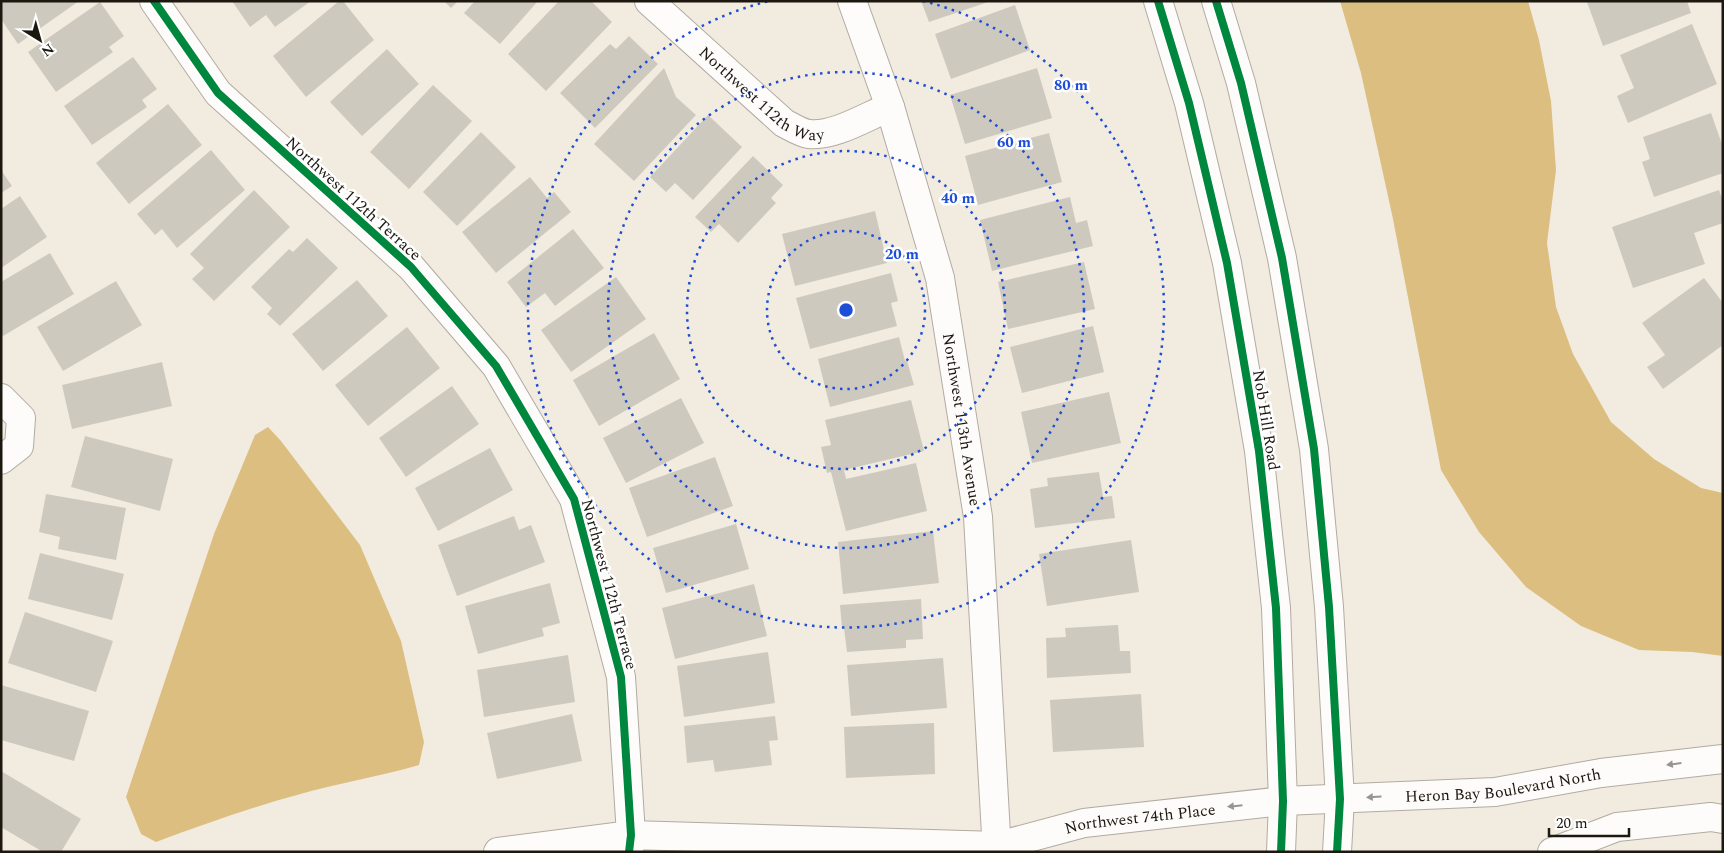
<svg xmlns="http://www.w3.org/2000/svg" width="1724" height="853" font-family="Spectral,serif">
<rect width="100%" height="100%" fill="#f2ebdf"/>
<path fill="#dcbf80" d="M 1340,1 L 1528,1 L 1539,40 L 1551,101 L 1556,170 L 1547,243 L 1556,307 L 1573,354 L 1611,422 L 1654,459 L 1701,488 L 1723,493 L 1723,656 L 1692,652 L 1639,650 L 1581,626 L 1526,587 L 1479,532 L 1441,470 L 1393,219 L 1361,73 Z
M 268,427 L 281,441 L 360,545 L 401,641 L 424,742 L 419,765 C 379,777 337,783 297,795 C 249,808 202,825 156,842 L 141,834 L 126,797 L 214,534 L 255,435 Z"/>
<path fill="#cec9bf" d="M 1,1 L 79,1 L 18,44 L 1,19 Z
M 232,1 L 311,1 L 275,27 L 266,15 L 250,27 Z
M 339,1 L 343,1 L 374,40 L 306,97 L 273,56 Z
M 444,1 L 458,1 L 451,8 Z
M 475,1 L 538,1 L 500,44 L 464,13 Z
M 559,1 L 591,1 L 612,22 L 546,91 L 508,54 Z
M 921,1 L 988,1 L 988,2 L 929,22 Z
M 1588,1 L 1687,1 L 1691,13 L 1603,46 L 1587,2 Z
M 100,2 L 124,36 L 109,47 L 113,52 L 56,92 L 28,52 Z
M 1015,5 L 1030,50 L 951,79 L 935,34 Z
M 1692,24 L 1717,84 L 1628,123 L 1617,96 L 1634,88 L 1620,55 Z
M 629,36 L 658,64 L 595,128 L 560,93 L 610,44 L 616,49 Z
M 387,49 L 419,84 L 362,136 L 330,102 Z
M 133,57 L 157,89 L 142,100 L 147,107 L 92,145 L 64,106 Z
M 664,68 L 676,97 L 696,115 L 634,181 L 594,144 Z
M 1037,68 L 1052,118 L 965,144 L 950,95 Z
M 433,85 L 472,121 L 409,189 L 370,152 Z
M 168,104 L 202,145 L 129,204 L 96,163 Z
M 1711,113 L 1723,147 L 1723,173 L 1654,197 L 1642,162 L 1650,159 L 1643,137 Z
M 708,115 L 742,147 L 693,200 L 675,183 L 666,192 L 650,177 Z
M 481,132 L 516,167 L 457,226 L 423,192 Z
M 1049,133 L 1062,182 L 978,205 L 965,156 Z
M 211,150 L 245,190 L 177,248 L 162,229 L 155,235 L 137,214 Z
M 753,156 L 783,185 L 771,198 L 776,203 L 738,243 L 719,224 L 711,232 L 695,217 Z
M 1,170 L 12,186 L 1,193 Z
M 530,177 L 547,198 L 554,192 L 571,212 L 496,273 L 462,232 Z
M 254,190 L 290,227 L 214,301 L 192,279 L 204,268 L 190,254 Z
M 1719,190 L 1723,201 L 1723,223 L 1694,233 L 1705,264 L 1633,288 L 1612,227 Z
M 20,196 L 47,237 L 1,268 L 1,209 Z
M 1070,197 L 1076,223 L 1087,220 L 1093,246 L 992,271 L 980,220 Z
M 875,211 L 887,263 L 795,286 L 782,234 Z
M 573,229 L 604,268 L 555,306 L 545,293 L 526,307 L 507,282 Z
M 307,238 L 338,268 L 280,326 L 267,314 L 272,308 L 251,287 L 289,249 L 293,252 Z
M 50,253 L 74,294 L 3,336 L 1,332 L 1,282 Z
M 1084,262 L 1095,309 L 1008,329 L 998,282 Z
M 891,273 L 898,301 L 891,303 L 897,326 L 810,349 L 796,298 Z
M 616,277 L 646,319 L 571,372 L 541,330 Z
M 1704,278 L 1723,303 L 1723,345 L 1663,389 L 1647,367 L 1665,355 L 1642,323 Z
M 357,280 L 388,316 L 323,371 L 292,334 Z
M 116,281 L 142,325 L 63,371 L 37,327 Z
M 1093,326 L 1104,372 L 1022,393 L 1010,347 Z
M 407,327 L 440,368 L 368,426 L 335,385 Z
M 654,333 L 680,379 L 599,426 L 573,380 Z
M 899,337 L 905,361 L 907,361 L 914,385 L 830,407 L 818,359 Z
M 162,362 L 172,406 L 72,429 L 62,385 Z
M 452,386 L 479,424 L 406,477 L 379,438 Z
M 1109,392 L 1121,443 L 1032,463 L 1021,412 Z
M 681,398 L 704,443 L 626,483 L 603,438 Z
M 911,400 L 924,451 L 844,470 L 846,479 L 916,463 L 927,511 L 846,531 L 831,472 L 827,473 L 821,447 L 831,445 L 825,420 Z
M 85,436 L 173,459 L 160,511 L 71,487 Z
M 490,448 L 513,490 L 438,531 L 415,488 Z
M 715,457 L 733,506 L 647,537 L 629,488 Z
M 1099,472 L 1103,497 L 1112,496 L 1115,518 L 1035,528 L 1030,489 L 1048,486 L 1047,478 Z
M 46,494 L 126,508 L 116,560 L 58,549 L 60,537 L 39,532 Z
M 514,516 L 519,530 L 531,525 L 545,562 L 457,596 L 438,545 Z
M 736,524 L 749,569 L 666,593 L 653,548 Z
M 933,531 L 939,583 L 843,594 L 838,542 Z
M 1131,540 L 1139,592 L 1047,606 L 1039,554 Z
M 40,553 L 124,574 L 112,620 L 28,599 Z
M 550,583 L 560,623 L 542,628 L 544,636 L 478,654 L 465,606 Z
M 754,584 L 767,636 L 675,659 L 662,608 Z
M 921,599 L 923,639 L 906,640 L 906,648 L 847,652 L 844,628 L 842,628 L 840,605 Z
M 25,612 L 113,641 L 96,692 L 8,663 Z
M 1118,625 L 1120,651 L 1130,651 L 1131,673 L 1047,678 L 1046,638 L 1066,637 L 1065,628 Z
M 768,652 L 775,703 L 684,717 L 677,666 Z
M 568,655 L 575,702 L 484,717 L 477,670 Z
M 943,658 L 947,708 L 851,716 L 847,665 Z
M 1,685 L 89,711 L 74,761 L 1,740 Z
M 1141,694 L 1144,747 L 1053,752 L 1050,700 Z
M 572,714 L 582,761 L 497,779 L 487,733 Z
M 775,716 L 778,740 L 769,741 L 772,765 L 715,772 L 713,760 L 687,763 L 684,726 Z
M 934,723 L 935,774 L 846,778 L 844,727 Z
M 1,771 L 81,819 L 61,852 L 43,852 L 1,827 Z"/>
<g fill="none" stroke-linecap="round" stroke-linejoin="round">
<defs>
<g id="minor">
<path d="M 154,1 L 218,93 L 411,267 L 496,366 L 574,499 L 621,677 L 631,835 L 629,852"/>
<path id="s1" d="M 649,1 L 784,123 C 792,127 801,133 809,134 C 834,137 867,116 890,107"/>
<path id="s2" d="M 852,1 L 890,107 L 940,278 L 978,517 L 997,852"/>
<path d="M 1,398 L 21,418 L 19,446 L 1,460"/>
<path id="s3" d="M 998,846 L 1084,823 L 1283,801 L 1495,792 L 1601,773 L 1723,759"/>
<path d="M 498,852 L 631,835 L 998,846 L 1016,849"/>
<path d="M 1552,852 L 1617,827 L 1711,817 L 1723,819"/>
</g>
<path id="major" d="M 1158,1 L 1189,103 L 1227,263 L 1259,451 L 1276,608 L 1283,801 L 1281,852
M 1216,1 L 1241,83 L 1282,258 L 1314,449 L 1329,607 L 1340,799 L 1337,852"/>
</defs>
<use href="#minor" stroke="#b1aba2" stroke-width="30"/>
<use href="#major" stroke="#b1aba2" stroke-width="30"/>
<use href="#minor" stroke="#fdfcfa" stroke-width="28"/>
<use href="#major" stroke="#fdfcfa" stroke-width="28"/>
<defs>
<path id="cycleway" d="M 154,1 L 218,93 L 411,267 L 496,366 L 574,499 L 621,677 L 631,835 L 629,852
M 1158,1 L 1189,103 L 1227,263 L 1259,451 L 1276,608 L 1283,801 L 1281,852
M 1216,1 L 1241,83 L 1282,258 L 1314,449 L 1329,607 L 1340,799 L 1337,852"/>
</defs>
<use href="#cycleway" stroke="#fff" stroke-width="11"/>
<use href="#cycleway" stroke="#00873e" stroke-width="8"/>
</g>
<defs><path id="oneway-solid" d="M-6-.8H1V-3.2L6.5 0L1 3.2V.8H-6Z" transform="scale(1.25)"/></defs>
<g fill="#989591">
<use href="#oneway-solid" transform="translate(1674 764) rotate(173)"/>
<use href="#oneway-solid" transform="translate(1374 797) rotate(177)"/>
<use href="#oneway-solid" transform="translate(1235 806) rotate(174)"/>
</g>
<g fill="none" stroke="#1d4ed8" stroke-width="2.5" stroke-dasharray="2.5 5">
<circle cx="846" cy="310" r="79"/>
<circle cx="846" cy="310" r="159"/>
<circle cx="846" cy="310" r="238"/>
<path d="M923 1A318 318 0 1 1 769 1"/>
</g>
<g text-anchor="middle" stroke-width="5" stroke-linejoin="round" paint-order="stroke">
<g font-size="16" fill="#1c1810" stroke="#fff">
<text dy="6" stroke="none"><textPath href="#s1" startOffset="148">Northwest 112th Way</textPath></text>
<text transform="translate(354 198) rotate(42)" y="6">Northwest 112th Terrace</text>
<text dy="6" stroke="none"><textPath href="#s2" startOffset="434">Northwest 113th Avenue</textPath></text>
<text transform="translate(1267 420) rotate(81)" y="6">Nob Hill Road</text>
<text transform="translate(610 584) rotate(75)" y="6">Northwest 112th Terrace</text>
<text dy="6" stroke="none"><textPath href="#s3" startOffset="510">Heron Bay Boulevard North</textPath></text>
<text dy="6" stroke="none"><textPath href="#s3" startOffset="145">Northwest 74th Place</textPath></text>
</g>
</g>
<circle cx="846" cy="310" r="8" fill="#1d4ed8" stroke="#fff" stroke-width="2.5"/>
<g font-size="15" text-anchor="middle" font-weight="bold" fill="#1d4ed8" stroke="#fff" stroke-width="5" stroke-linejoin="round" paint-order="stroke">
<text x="1071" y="90">80 m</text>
<text x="1014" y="147">60 m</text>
<text x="958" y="203">40 m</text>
<text x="902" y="259">20 m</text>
</g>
<rect width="1724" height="853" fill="none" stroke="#1c1810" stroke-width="5"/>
<g transform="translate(40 40) rotate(143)" stroke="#ffffff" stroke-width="4" paint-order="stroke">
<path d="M0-4L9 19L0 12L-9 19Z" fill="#1c1810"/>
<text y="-8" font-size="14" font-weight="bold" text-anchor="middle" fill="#1c1810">N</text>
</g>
<path d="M1549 828v8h80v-8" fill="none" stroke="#1c1810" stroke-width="2.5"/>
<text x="1556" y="828" font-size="15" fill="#1c1810" stroke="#ffffff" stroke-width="4" paint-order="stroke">20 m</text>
</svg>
